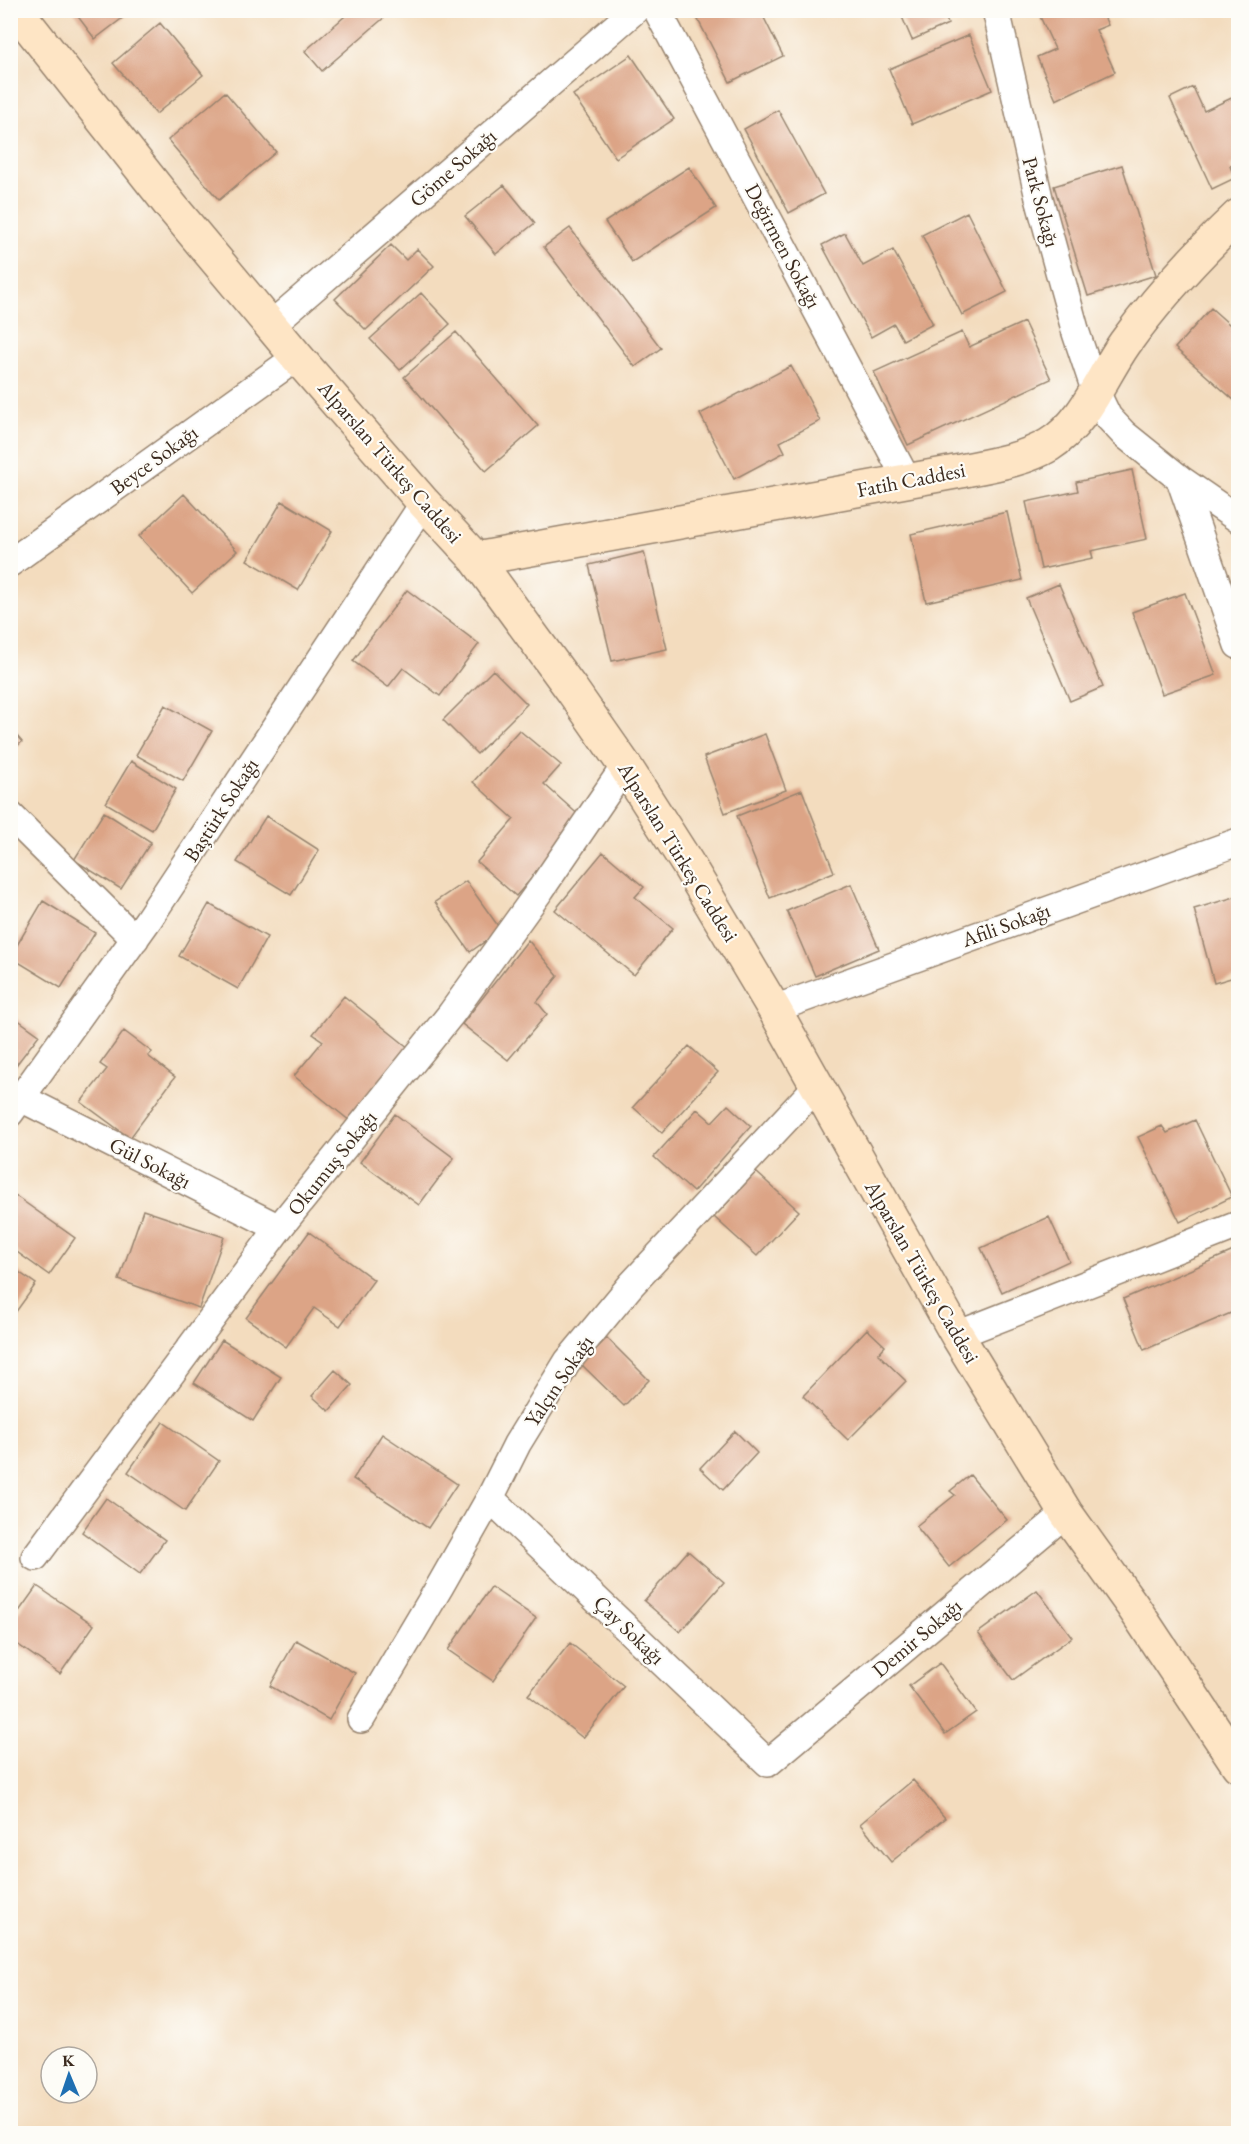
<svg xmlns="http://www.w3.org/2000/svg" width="1249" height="2144" font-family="'EB Garamond',serif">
<rect width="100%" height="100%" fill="#fdfcf7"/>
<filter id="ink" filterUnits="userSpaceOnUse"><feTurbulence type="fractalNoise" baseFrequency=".0167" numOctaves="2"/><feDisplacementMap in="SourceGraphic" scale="12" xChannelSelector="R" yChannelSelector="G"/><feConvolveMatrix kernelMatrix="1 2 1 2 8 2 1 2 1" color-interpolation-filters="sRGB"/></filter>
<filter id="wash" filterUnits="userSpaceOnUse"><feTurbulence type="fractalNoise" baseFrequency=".008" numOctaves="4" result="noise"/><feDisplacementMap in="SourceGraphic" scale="24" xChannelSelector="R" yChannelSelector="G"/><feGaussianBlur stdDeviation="1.35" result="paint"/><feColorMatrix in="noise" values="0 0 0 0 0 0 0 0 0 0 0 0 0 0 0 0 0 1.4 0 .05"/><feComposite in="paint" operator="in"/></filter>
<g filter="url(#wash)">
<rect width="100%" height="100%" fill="#f3dcbe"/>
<g id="blocks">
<path fill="#dca486" d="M 73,10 L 133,10 L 95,39 Z
M 352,10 L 381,10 L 386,16 L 322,71 L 305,51 Z
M 693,10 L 760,10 L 783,56 L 730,82 Z
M 899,10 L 943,10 L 948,24 L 912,40 Z
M 1037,10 L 1101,10 L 1108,25 L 1096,30 L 1115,72 L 1056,100 L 1037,57 L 1055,49 Z
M 160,23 L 203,75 L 156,114 L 113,63 Z
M 969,35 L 992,90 L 912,124 L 889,69 Z
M 631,55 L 674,119 L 616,158 L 573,95 Z
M 1193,87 L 1204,111 L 1238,95 L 1238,162 L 1230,166 L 1235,178 L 1212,189 L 1170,98 Z
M 225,92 L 276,152 L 219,200 L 168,140 Z
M 778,110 L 824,194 L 789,213 L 744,129 Z
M 1122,165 L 1156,275 L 1088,296 L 1054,186 Z
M 689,167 L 716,208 L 632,262 L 605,222 Z
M 504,185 L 535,223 L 496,254 L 465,216 Z
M 967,212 L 1007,292 L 962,315 L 922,235 Z
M 570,228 L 661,348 L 635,367 L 544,247 Z
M 845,233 L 863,266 L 893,250 L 933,324 L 903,340 L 894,324 L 871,337 L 822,245 Z
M 391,245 L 406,260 L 417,249 L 434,266 L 366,330 L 335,299 Z
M 421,293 L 450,324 L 400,370 L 370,339 Z
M 1211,308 L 1238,332 L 1238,394 L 1234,400 L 1175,348 Z
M 1024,322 L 1051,379 L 908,445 L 874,372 L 962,332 L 969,347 Z
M 456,332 L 538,426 L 486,471 L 404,377 Z
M 791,366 L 820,421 L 780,442 L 785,452 L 734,479 L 700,414 Z
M 1132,470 L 1147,539 L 1091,551 L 1093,558 L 1041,569 L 1026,502 L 1078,491 L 1076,482 Z
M 184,494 L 237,551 L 192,593 L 139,536 Z
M 282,501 L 332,531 L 298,590 L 247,560 Z
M 1007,512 L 1022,580 L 926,602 L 911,534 Z
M 644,552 L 667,649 L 612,661 L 589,565 Z
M 1059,584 L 1103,687 L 1070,701 L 1026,598 Z
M 407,590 L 479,644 L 440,696 L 403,668 L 388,687 L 353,661 Z
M 1185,593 L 1216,675 L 1162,694 L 1132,612 Z
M 493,670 L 527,704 L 477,754 L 443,720 Z
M 165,705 L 212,731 L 183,781 L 136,755 Z
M 10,728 L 22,742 L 10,752 Z
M 519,730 L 561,765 L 544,784 L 583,819 L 516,896 L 477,862 L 514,819 L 473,782 Z
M 765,734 L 786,790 L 725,813 L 704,757 Z
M 131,761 L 176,789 L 152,830 L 106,803 Z
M 802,790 L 834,872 L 770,898 L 737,816 Z
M 104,812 L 151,842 L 121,889 L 74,860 Z
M 266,816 L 319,850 L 291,895 L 237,862 Z
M 603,852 L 644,887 L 635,897 L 673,928 L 634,975 L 555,910 Z
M 466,881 L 501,930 L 470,952 L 435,902 Z
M 851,884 L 879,949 L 815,976 L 787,911 Z
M 1238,896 L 1238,976 L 1214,983 L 1194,909 Z
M 43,901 L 95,933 L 61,988 L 10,957 Z
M 209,904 L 267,937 L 238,989 L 179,956 Z
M 528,940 L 558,976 L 537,1002 L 547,1014 L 508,1060 L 462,1024 Z
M 344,996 L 409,1048 L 350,1121 L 294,1076 L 323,1041 L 313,1034 Z
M 10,1014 L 39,1035 L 10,1073 Z
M 124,1031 L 152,1052 L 148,1056 L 175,1077 L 130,1138 L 81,1102 L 107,1069 L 100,1064 Z
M 689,1046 L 718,1072 L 662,1133 L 633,1107 Z
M 728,1105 L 751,1126 L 693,1192 L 654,1157 L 697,1109 L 712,1122 Z
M 395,1114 L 454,1158 L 419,1205 L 360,1162 Z
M 1195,1120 L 1232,1197 L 1180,1222 L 1138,1137 L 1162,1126 L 1167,1133 Z
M 756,1172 L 799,1211 L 757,1256 L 714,1217 Z
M 13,1194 L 75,1238 L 49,1275 L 10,1247 L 10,1198 Z
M 143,1210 L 224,1237 L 199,1308 L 119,1280 Z
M 1049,1217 L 1069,1261 L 1002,1292 L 981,1248 Z
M 309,1232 L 374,1280 L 340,1326 L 314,1308 L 286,1347 L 246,1318 Z
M 1238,1249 L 1238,1310 L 1144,1350 L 1123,1299 Z
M 10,1266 L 36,1284 L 10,1320 Z
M 867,1329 L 885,1346 L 878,1354 L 906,1381 L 848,1440 L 803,1396 Z
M 607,1338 L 649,1380 L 624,1406 L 581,1364 Z
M 222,1340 L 281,1377 L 253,1421 L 194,1383 Z
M 335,1370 L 352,1385 L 329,1411 L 312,1396 Z
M 163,1422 L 219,1461 L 185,1511 L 128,1472 Z
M 735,1431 L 757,1453 L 723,1490 L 700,1468 Z
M 382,1434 L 457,1484 L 428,1528 L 353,1479 Z
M 970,1475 L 1007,1520 L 949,1567 L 916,1526 L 955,1495 L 950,1491 Z
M 106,1498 L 165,1540 L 140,1574 L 82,1532 Z
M 688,1551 L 724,1582 L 680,1632 L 644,1601 Z
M 37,1586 L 94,1625 L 60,1674 L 10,1639 L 10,1624 Z
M 491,1587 L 536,1618 L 493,1681 L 448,1650 Z
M 1037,1590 L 1072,1637 L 1013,1680 L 978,1633 Z
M 296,1640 L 355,1673 L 329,1720 L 270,1686 Z
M 570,1643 L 624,1686 L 583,1738 L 528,1695 Z
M 940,1663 L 976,1712 L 945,1734 L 909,1686 Z
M 913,1780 L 945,1818 L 891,1862 L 860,1824 Z"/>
</g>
</g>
<g filter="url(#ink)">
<use href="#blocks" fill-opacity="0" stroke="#97836e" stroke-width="1.5"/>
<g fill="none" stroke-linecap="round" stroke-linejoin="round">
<defs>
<path id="street" d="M 657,10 L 908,482
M 996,10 L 1039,198 L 1076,333 L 1095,390 L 1108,417 L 1124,434 L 1180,479 L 1238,519
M 271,325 L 635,10
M 1180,479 L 1238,645
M 10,563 L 297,357
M 10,815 L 135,939
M 774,1009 L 1238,842
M 21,1098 L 279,1228
M 10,1113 L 148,920 L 424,503
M 957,1335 L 1238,1225
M 490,1498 L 768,1763 L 1066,1513
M 35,1557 L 279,1228 L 451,1014 L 541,889 L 625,766
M 361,1719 L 440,1586 L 490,1498 L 517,1444 L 568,1361 L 631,1285 L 817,1086"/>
<path id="secondary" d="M 16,10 L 171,206 L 297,357 L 424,503 L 476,559 L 572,690 L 625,766 L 687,863 L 774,1009 L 957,1335 L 1066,1513 L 1132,1605 L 1238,1765
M 476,559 L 961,471 C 990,465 1024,460 1049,445 C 1086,422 1101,377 1125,343 C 1158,297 1198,254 1238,216"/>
</defs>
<use href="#street" stroke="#97836e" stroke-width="30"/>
<use href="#secondary" stroke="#97836e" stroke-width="36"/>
<use href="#street" stroke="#fff" stroke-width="27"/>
<use href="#secondary" stroke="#fee5c5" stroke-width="33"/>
</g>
</g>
<g text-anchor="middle" stroke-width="4.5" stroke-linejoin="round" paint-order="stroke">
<g font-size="21" fill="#3b2a1e" stroke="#fdfcf7">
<text transform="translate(453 168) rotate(-41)" y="7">Göme Sokağı</text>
<text transform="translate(1041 202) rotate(75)" y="7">Park Sokağı</text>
<text transform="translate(783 246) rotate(62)" y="7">Değirmen Sokağı</text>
<text transform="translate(154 460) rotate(-36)" y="7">Beyce Sokağı</text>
<text transform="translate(390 462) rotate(49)" y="7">Alparslan Türkeş Caddesi</text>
<text transform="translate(911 480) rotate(-11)" y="7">Fatih Caddesi</text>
<text transform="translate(221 810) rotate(-57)" y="7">Baştürk Sokağı</text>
<text transform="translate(678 852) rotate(58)" y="7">Alparslan Türkeş Caddesi</text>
<text transform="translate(1006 925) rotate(-20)" y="7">Afili Sokağı</text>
<text transform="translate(150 1163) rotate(27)" y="7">Gül Sokağı</text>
<text transform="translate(332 1163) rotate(-51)" y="7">Okumuş Sokağı</text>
<text transform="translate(922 1272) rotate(60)" y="7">Alparslan Türkeş Caddesi</text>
<text transform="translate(559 1381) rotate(-56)" y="7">Yalçın Sokağı</text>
<text transform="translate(629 1630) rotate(44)" y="7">Çay Sokağı</text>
<text transform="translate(917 1638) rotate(-40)" y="7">Demir Sokağı</text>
</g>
</g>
<rect width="1249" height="2144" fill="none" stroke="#fdfcf7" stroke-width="36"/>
<g transform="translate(69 2075) rotate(358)"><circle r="28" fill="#fdfcf7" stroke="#afa8a0" stroke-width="1.5"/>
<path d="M0-4.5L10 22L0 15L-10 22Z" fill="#1f6fb2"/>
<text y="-9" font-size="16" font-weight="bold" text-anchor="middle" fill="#3b2a1e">K</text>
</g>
</svg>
